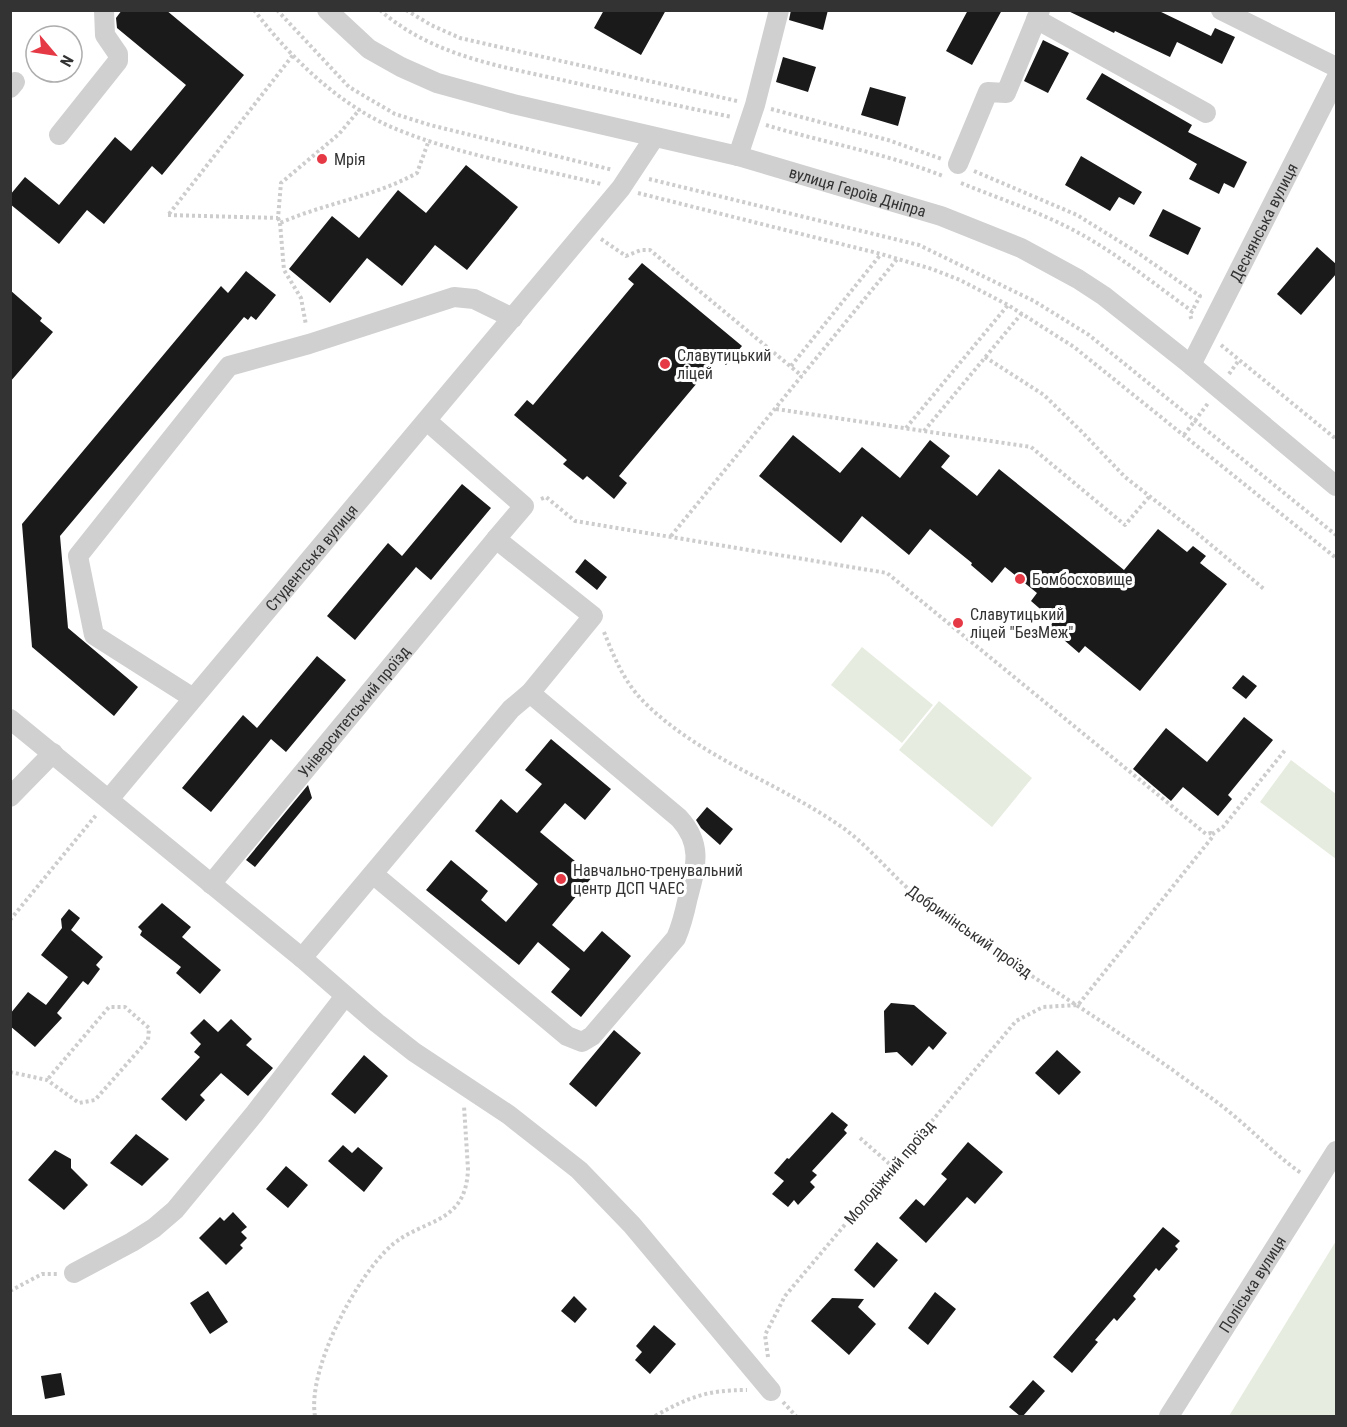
<svg xmlns="http://www.w3.org/2000/svg" width="1347" height="1427" font-family="'Roboto Condensed',sans-serif">
<rect width="100%" height="100%" fill="#fff"/>
<path fill="#e6ecdf" d="M 862,647 L 933,705 L 902,743 L 831,685 Z
M 939,701 L 1032,778 L 992,827 L 899,750 Z
M 1291,760 L 1336,794 L 1336,859 L 1260,802 Z
M 1336,1241 L 1336,1416 L 1229,1416 Z"/>
<path fill="#1a1a1a" d="M 122,10 L 166,10 L 244,75 L 162,175 L 152,166 L 104,224 L 87,210 L 59,244 L 10,204 L 10,195 L 25,177 L 59,205 L 115,137 L 131,151 L 186,85 L 117,28 L 116,18 Z
M 604,10 L 666,10 L 641,55 L 594,28 Z
M 791,10 L 828,10 L 823,30 L 789,20 Z
M 968,10 L 1002,10 L 972,65 L 946,51 Z
M 1066,10 L 1157,10 L 1211,36 L 1215,28 L 1235,37 L 1222,64 L 1177,42 L 1170,57 L 1115,31 L 1114,33 Z
M 1043,40 L 1069,53 L 1048,93 L 1024,81 Z
M 783,57 L 816,67 L 808,92 L 776,82 Z
M 1102,73 L 1192,125 L 1188,132 L 1247,162 L 1234,188 L 1224,183 L 1219,194 L 1189,179 L 1197,164 L 1086,99 Z
M 870,87 L 906,97 L 898,126 L 861,115 Z
M 1081,156 L 1142,192 L 1134,205 L 1119,197 L 1110,211 L 1065,185 Z
M 466,165 L 518,207 L 467,270 L 435,245 L 402,286 L 367,258 L 330,303 L 289,269 L 332,216 L 359,238 L 398,190 L 426,213 Z
M 1163,209 L 1201,228 L 1188,255 L 1149,236 Z
M 1317,247 L 1336,264 L 1336,274 L 1301,315 L 1277,294 Z
M 642,263 L 742,346 L 726,365 L 718,358 L 619,476 L 627,483 L 614,499 L 587,476 L 583,480 L 563,464 L 567,460 L 514,415 L 527,400 L 533,405 L 634,284 L 628,279 Z
M 246,271 L 276,295 L 256,320 L 251,316 L 248,320 L 244,317 L 60,536 L 68,628 L 138,687 L 114,716 L 32,647 L 22,524 L 221,286 L 228,293 Z
M 10,290 L 42,318 L 40,321 L 53,332 L 10,382 Z
M 793,435 L 840,473 L 862,447 L 900,478 L 930,440 L 950,456 L 941,467 L 977,496 L 999,469 L 1124,570 L 1158,529 L 1187,552 L 1193,546 L 1206,556 L 1200,563 L 1227,584 L 1140,691 L 1085,646 L 1079,653 L 1049,627 L 1054,621 L 1031,601 L 1037,593 L 1005,567 L 992,583 L 971,565 L 972,563 L 930,529 L 909,555 L 862,516 L 841,543 L 759,476 Z
M 462,484 L 491,508 L 431,580 L 416,567 L 355,640 L 327,616 L 388,543 L 402,556 Z
M 585,559 L 607,577 L 597,590 L 575,572 Z
M 317,656 L 346,680 L 286,752 L 271,739 L 211,812 L 182,788 L 243,715 L 257,728 Z
M 1243,675 L 1257,686 L 1246,699 L 1232,688 Z
M 1244,717 L 1273,740 L 1228,795 L 1232,799 L 1218,816 L 1183,787 L 1171,801 L 1133,769 L 1166,728 L 1207,762 Z
M 551,739 L 611,789 L 585,820 L 565,803 L 540,832 L 593,876 L 552,925 L 584,952 L 602,931 L 631,956 L 581,1017 L 551,992 L 570,969 L 538,942 L 519,965 L 426,890 L 451,860 L 488,891 L 481,900 L 506,922 L 538,884 L 475,831 L 501,799 L 517,813 L 542,784 L 525,770 Z
M 308,785 L 312,798 L 255,867 L 246,860 Z
M 707,807 L 733,829 L 720,845 L 701,828 L 696,820 Z
M 162,903 L 191,927 L 182,937 L 221,970 L 200,994 L 176,973 L 181,967 L 140,935 L 142,931 L 138,927 Z
M 69,909 L 80,918 L 71,930 L 103,957 L 96,965 L 100,969 L 88,985 L 83,981 L 57,1013 L 62,1018 L 35,1047 L 10,1026 L 10,1014 L 28,992 L 46,1005 L 68,977 L 41,955 L 62,928 L 61,919 Z
M 891,1003 L 914,1005 L 947,1033 L 933,1050 L 929,1046 L 912,1066 L 897,1052 L 885,1053 L 884,1011 Z
M 204,1019 L 218,1032 L 231,1019 L 252,1039 L 246,1045 L 273,1068 L 248,1096 L 221,1073 L 200,1095 L 205,1100 L 186,1121 L 161,1099 L 200,1057 L 194,1052 L 201,1044 L 190,1033 Z
M 614,1030 L 641,1053 L 596,1107 L 569,1084 Z
M 1057,1050 L 1081,1072 L 1059,1095 L 1035,1073 Z
M 364,1055 L 388,1076 L 355,1114 L 331,1094 Z
M 832,1112 L 848,1125 L 844,1130 L 847,1133 L 812,1171 L 817,1175 L 810,1182 L 815,1187 L 798,1205 L 794,1200 L 788,1207 L 772,1194 L 784,1181 L 774,1173 L 787,1158 L 789,1159 Z
M 136,1134 L 169,1159 L 142,1186 L 110,1163 Z
M 968,1142 L 1003,1172 L 975,1204 L 967,1197 L 926,1243 L 899,1218 L 916,1199 L 924,1206 L 947,1179 L 941,1174 Z
M 343,1145 L 352,1153 L 358,1147 L 383,1168 L 364,1192 L 328,1161 Z
M 55,1150 L 71,1159 L 71,1168 L 88,1185 L 64,1210 L 28,1180 Z
M 286,1166 L 308,1185 L 288,1208 L 266,1189 Z
M 233,1212 L 247,1227 L 241,1232 L 247,1238 L 240,1245 L 243,1248 L 226,1265 L 199,1238 L 220,1217 L 224,1221 Z
M 1163,1227 L 1180,1241 L 1175,1246 L 1178,1249 L 1159,1271 L 1156,1268 L 1133,1296 L 1136,1299 L 1117,1321 L 1114,1318 L 1095,1340 L 1098,1342 L 1072,1373 L 1053,1357 Z
M 877,1242 L 898,1260 L 874,1288 L 854,1270 Z
M 208,1291 L 228,1322 L 210,1334 L 190,1303 Z
M 935,1292 L 956,1309 L 928,1345 L 908,1328 Z
M 574,1296 L 587,1309 L 575,1323 L 561,1311 Z
M 832,1298 L 864,1299 L 858,1307 L 876,1324 L 849,1355 L 811,1321 Z
M 654,1325 L 676,1344 L 650,1374 L 635,1360 L 642,1352 L 636,1346 Z
M 61,1373 L 65,1395 L 45,1399 L 41,1376 Z
M 1033,1380 L 1045,1391 L 1023,1416 L 1020,1416 L 1009,1407 Z"/>
<g fill="none" stroke-linecap="round" stroke-linejoin="round">
<path stroke="#cdcdcd" stroke-width="4" stroke-dasharray="3 3" stroke-linecap="butt" d="M 254,10 C 289,56 336,102 389,126 C 453,154 533,167 601,184
M 277,10 L 349,87 L 395,114 L 430,125 L 613,170
M 380,10 C 433,57 505,67 571,82 C 625,94 678,106 732,117
M 406,10 L 431,25 L 460,38 L 737,101
M 771,109 L 888,140 L 942,159
M 766,125 C 825,143 885,153 943,176
M 974,171 L 1077,215 L 1135,251 L 1200,296 L 1190,315 L 1192,321
M 649,179 L 919,245 L 1034,301 L 1089,335 L 1336,535
M 961,183 C 1000,199 1040,212 1077,232 C 1118,254 1154,284 1192,311
M 638,193 L 881,254 L 932,269 L 960,280 L 1008,305 L 1074,347 L 1336,558
M 169,214 L 293,55
M 168,215 L 278,218 L 281,183 L 339,134 L 360,109
M 278,218 L 280,223 C 325,203 374,197 417,173 L 429,140
M 280,223 L 284,270 L 301,298 L 306,325
M 601,239 L 626,256 L 641,250 L 650,250 L 802,376
M 1221,345 L 1336,439
M 985,357 L 1044,395 L 1082,432 L 1125,477 L 1198,534 L 1264,589
M 791,366 L 881,254
M 1229,374 L 1239,360
M 776,409 L 1031,447 L 1125,525 L 1149,497
M 906,428 L 1008,305
M 924,431 L 1022,313
M 1184,435 L 1209,402
M 541,499 L 546,497 L 575,521 L 887,573 L 1206,834 L 1211,833 L 1211,835 L 1223,827 L 1286,749
M 671,536 L 898,258
M 604,632 C 614,657 624,682 644,702 C 701,759 781,783 846,830 C 874,851 895,880 923,901 C 1004,961 1091,1012 1174,1071 C 1196,1087 1218,1102 1239,1120 C 1260,1138 1278,1157 1301,1173
M 10,920 L 97,814
M 10,1072 L 47,1080 L 79,1103 L 95,1100 L 148,1040 L 149,1028 L 125,1007 L 109,1007 L 47,1080
M 860,1138 L 893,1167
M 10,1291 L 42,1274 L 57,1274
M 768,1357 L 765,1335 L 785,1296 L 1016,1021 L 1043,1007 L 1078,1005 L 1214,835
M 783,1402 L 796,1416
M 315,1416 C 307,1369 357,1275 392,1245 C 424,1218 466,1225 468,1169 L 464,1106
M 655,1416 C 689,1397 707,1390 747,1390"/>
<g stroke="#d0d0d0" stroke-width="20">
<path id="s1" d="M 327,10 L 369,49 L 401,67 L 437,83 L 513,104 L 738,156 L 941,216 L 1021,248 L 1078,279 L 1104,296 L 1191,365 L 1336,486"/>
<path d="M 1221,10 L 1336,67"/>
<path d="M 1036,19 L 1206,113"/>
<path d="M 10,88 L 15,82"/>
<path d="M 59,135 L 118,61 L 118,54 L 105,35 L 104,10"/>
<path d="M 738,156 L 755,105 L 779,10"/>
<path d="M 958,164 L 988,92 L 1006,93 L 1040,10"/>
<path id="s2" d="M 1191,365 L 1336,79"/>
<path d="M 193,698 L 94,635 L 78,556 L 229,366 L 309,344 L 454,297 L 474,299 L 513,318"/>
<path d="M 10,719 L 302,958 L 511,709 L 530,693 L 593,616 L 496,539 L 524,506 L 427,421"/>
<path d="M 10,797 L 53,753"/>
<path id="s3" d="M 109,799 L 621,188 L 654,138"/>
<path d="M 373,874 L 567,1036 L 582,1042 L 592,1036 L 676,938 C 682,925 685,911 688,897 C 696,867 703,844 679,818 L 530,693"/>
<path id="s4" d="M 211,884 L 496,539"/>
<path d="M 302,958 L 377,1023 L 414,1052 L 509,1115 L 579,1170 L 632,1225 L 771,1391"/>
<path d="M 74,1273 L 132,1242 L 154,1228 L 175,1210 L 255,1113 L 345,996"/>
<path id="s5" d="M 1169,1416 L 1336,1151"/>
</g>
</g>
<g fill="#e63946" stroke="#fff" stroke-width="2">
<circle cx="322" cy="159" r="6"/>
<circle cx="665" cy="364" r="6"/>
<circle cx="1020" cy="579" r="6"/>
<circle cx="958" cy="623" r="6"/>
<circle cx="561" cy="879" r="6"/>
</g>
<g text-anchor="middle" stroke-width="6" stroke-linejoin="round" paint-order="stroke">
<g font-size="16" fill="#333" stroke="#fff" text-anchor="start">
<text x="334" y="165">Мрiя</text>
<text x="677" y="361">Славутицький<tspan x="677" dy="18">ліцей</tspan></text>
<text x="1032" y="585">Бомбосховище</text>
<text x="970" y="620">Славутицький<tspan x="970" dy="18">ліцей "БезМеж"</tspan></text>
<text x="573" y="876">Навчально-тренувальний<tspan x="573" dy="18">центр ДСП ЧАЕС</tspan></text>
</g>
<g font-size="16" fill="#333" stroke="#fff">
<text dy="6" stroke="none"><textPath href="#s1" startOffset="568">вулиця Героїв Дніпра</textPath></text>
<text dy="6" stroke="none"><textPath href="#s2" startOffset="160">Деснянська вулиця</textPath></text>
<text dy="6" stroke="none"><textPath href="#s3" startOffset="315">Студентська вулиця</textPath></text>
<text dy="6" stroke="none"><textPath href="#s4" startOffset="224">Університетський проїзд</textPath></text>
<text transform="translate(970 931) rotate(35)" y="6">Добринінський проїзд</text>
<text transform="translate(889 1172) rotate(-50)" y="6">Молодіжний проїзд</text>
<text dy="6" stroke="none"><textPath href="#s5" startOffset="156">Поліська вулиця</textPath></text>
</g>
</g>
<rect width="1347" height="1427" fill="none" stroke="#333333" stroke-width="24"/>
<g transform="translate(54 54) rotate(119)"><circle r="28" fill="#ffffff" stroke="#adadad" stroke-width="1.5"/>
<path d="M0-4.5L10 22L0 15L-10 22Z" fill="#e63946"/>
<text y="-9" font-size="16" font-weight="bold" text-anchor="middle" fill="#333333">N</text>
</g>
</svg>
